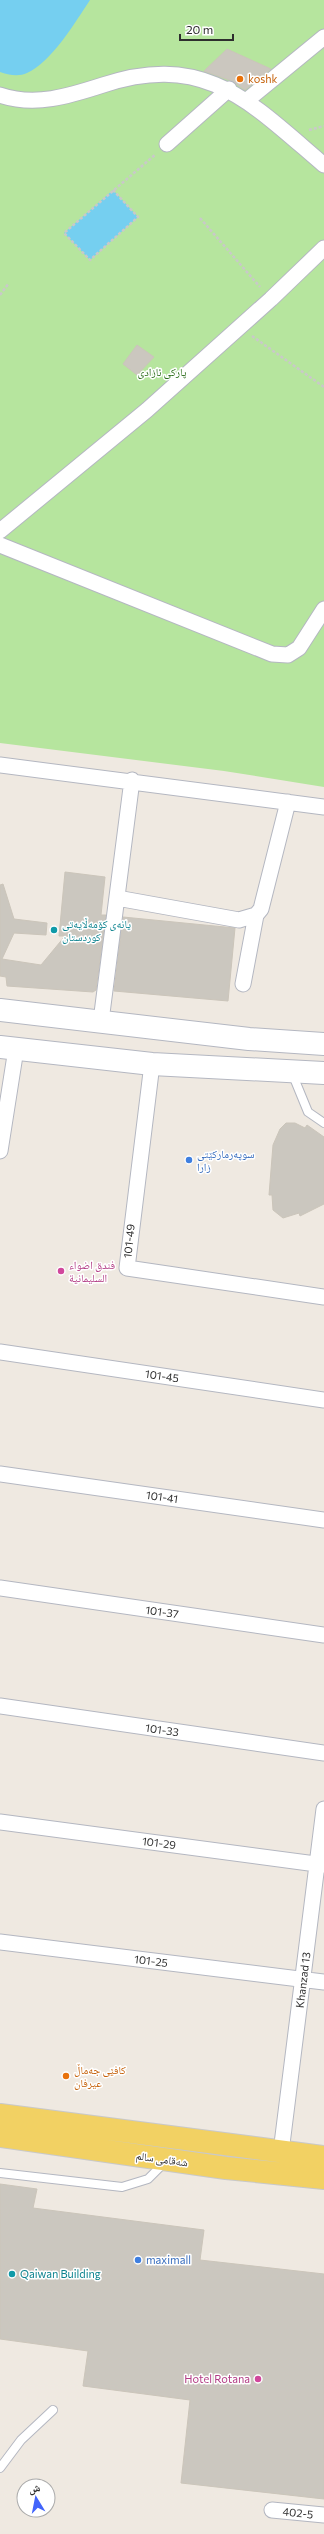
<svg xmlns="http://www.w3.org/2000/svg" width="324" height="2534" font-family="Commissioner,'Noto Naskh Arabic',sans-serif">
<rect width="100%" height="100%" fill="#efe9e1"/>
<path fill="#b6e59e" d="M 0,0 L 324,0 L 324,787 L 224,771 L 0,743 Z"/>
<path fill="#75cff0" d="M 0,0 L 90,0 C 76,21 51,63 27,73 C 19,77 8,75 0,72 Z
M 113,190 L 138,217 L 90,260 L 64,233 Z"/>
<path fill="#cbc7bf" stroke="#cbc5ba" d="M 227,49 L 271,69 L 245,90 L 232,81 L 204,71 Z
M 137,345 L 154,357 L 137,375 L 123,364 Z
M 65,872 L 105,877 L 101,915 L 106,915 L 96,990 L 93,992 L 7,986 L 6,977 L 0,976 L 0,885 L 3,884 L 14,919 L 47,923 L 46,935 L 14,933 L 2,959 L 41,965 L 65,936 L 59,936 Z
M 123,917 L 235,928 L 228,1001 L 114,991 Z
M 286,1123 L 295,1123 L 305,1128 L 307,1125 L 324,1137 L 324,1204 L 300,1216 L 299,1213 L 283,1218 L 273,1210 L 272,1195 L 269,1195 L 273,1145 L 280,1129 Z
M 0,2184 L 37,2189 L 33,2208 L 204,2230 L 200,2260 L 324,2274 L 324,2499 L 181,2483 L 190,2400 L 83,2386 L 88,2351 L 0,2339 Z"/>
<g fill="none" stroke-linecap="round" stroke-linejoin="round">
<defs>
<path id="service" d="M 292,1073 L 308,1112 L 324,1123
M 0,2173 L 122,2187 L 148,2179 L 165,2162
M 0,2468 L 21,2440 L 53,2410"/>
<path id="minor" d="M 0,95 C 35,107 69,96 103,85 C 206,51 251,103 324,165
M 246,101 L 324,37
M 167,144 L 229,89
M 0,531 L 147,410 L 271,299 L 324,248
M 0,545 L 272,654 L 288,655 L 299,648 L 324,609
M 0,765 L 324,807
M 117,898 L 239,920 L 256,915 L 261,909 L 288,802
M 243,984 L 256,915
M 101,1021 L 132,780
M 152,1064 L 127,1268 L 324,1297
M 0,1151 L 16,1049
M 0,1352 L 324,1400
M 0,1474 L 324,1520
M 0,1588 L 324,1635
M 0,1706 L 324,1753
M 0,1822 L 324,1865
M 0,1942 L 324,1982
M 281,2152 L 324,1809
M 272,2510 L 324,2515"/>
<path id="secondary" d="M 0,1010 L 249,1039 L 324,1044
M 0,1047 L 152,1064 L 324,1073"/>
<path id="primary" d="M 0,2115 L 324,2157
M 0,2136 L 226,2168 L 324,2178"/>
</defs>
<use href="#service" stroke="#b4b7c1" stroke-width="10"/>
<use href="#minor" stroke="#b4b7c1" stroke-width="17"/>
<use href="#secondary" stroke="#b4b7c1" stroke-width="24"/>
<use href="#primary" stroke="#c9c9c9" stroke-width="24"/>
<path stroke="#c9c9c9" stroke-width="2.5" stroke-dasharray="3 2" stroke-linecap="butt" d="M 309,130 L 324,126
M 113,190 L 138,217 L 90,260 L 64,233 L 156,154
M 200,218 L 260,287
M 0,295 L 9,283
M 252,336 L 324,387"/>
<use href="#service" stroke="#fff" stroke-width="8"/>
<use href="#minor" stroke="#fff" stroke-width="15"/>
<use href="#secondary" stroke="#fff" stroke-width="22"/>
<use href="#primary" stroke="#f2d163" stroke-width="22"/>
</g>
<g fill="#e8710a" stroke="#fff" stroke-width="1.5">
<circle cx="240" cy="79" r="4"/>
<circle cx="66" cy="2076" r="4"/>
</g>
<g fill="#0f9aa8" stroke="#fff" stroke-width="1.5">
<circle cx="54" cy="930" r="4"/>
<circle cx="12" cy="2274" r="4"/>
</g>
<g fill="#3f7fe0" stroke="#fff" stroke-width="1.5">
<circle cx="189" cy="1160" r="4"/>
<circle cx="138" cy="2260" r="4"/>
</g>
<g fill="#d1479c" stroke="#fff" stroke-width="1.5">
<circle cx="61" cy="1271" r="4"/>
<circle cx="258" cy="2379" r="4"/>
</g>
<g text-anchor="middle" stroke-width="3" stroke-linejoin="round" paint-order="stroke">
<g font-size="11" fill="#c56008" stroke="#fff" text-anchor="start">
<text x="248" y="83">koshk</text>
<text x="74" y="2074">کافێی جەماڵ<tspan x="74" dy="13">عیرفان</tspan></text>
</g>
<g font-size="11" fill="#2c6e1b" stroke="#fff">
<text x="162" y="376">پارکی ئازادی</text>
</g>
<g font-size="11" fill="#0d838f" stroke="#fff" text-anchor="start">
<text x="62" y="928">یانەی کۆمەڵایەتی<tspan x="62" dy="13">کوردستان</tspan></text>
<text x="20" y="2278">Qaiwan Building</text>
</g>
<g font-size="11" fill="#366cbe" stroke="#fff" text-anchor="start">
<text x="197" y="1158">سوپەرمارکێتی<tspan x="197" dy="13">زارا</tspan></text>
<text x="146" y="2264">maximall</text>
</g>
<g font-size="11" fill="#2e2e2e" stroke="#fff">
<text transform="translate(129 1241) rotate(-84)" y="4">101-49</text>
<text transform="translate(162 1376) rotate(8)" y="4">101-45</text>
<text transform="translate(162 1497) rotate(8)" y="4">101-41</text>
<text transform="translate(162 1612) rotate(8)" y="4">101-37</text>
<text transform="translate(162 1730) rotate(8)" y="4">101-33</text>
<text transform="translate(159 1843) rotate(7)" y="4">101-29</text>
<text transform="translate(151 1961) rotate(7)" y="4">101-25</text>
<text transform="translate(303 1980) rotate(-83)" y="4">Khanzad 13</text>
<text transform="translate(162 2159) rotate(8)" y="4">شەقامی سالم</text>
<text transform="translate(298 2513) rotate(6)" y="4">402-5</text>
</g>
<g font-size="11" fill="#b23c85" stroke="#fff" text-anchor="start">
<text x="69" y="1269">فندق اضواء<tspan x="69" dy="13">السليمانية</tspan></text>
<text x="250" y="2383" text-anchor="end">Hotel Rotana</text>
</g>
</g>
<g transform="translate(36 2498) rotate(350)"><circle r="19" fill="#ffffff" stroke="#ababab"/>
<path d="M0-3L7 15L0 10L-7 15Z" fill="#4264fb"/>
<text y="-6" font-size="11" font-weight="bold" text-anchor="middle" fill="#2e2e2e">ش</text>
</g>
<path d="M180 34v6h53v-6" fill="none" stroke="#2e2e2e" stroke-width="2"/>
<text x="186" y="34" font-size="12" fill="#2e2e2e" stroke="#ffffff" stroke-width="3" paint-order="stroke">20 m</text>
</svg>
